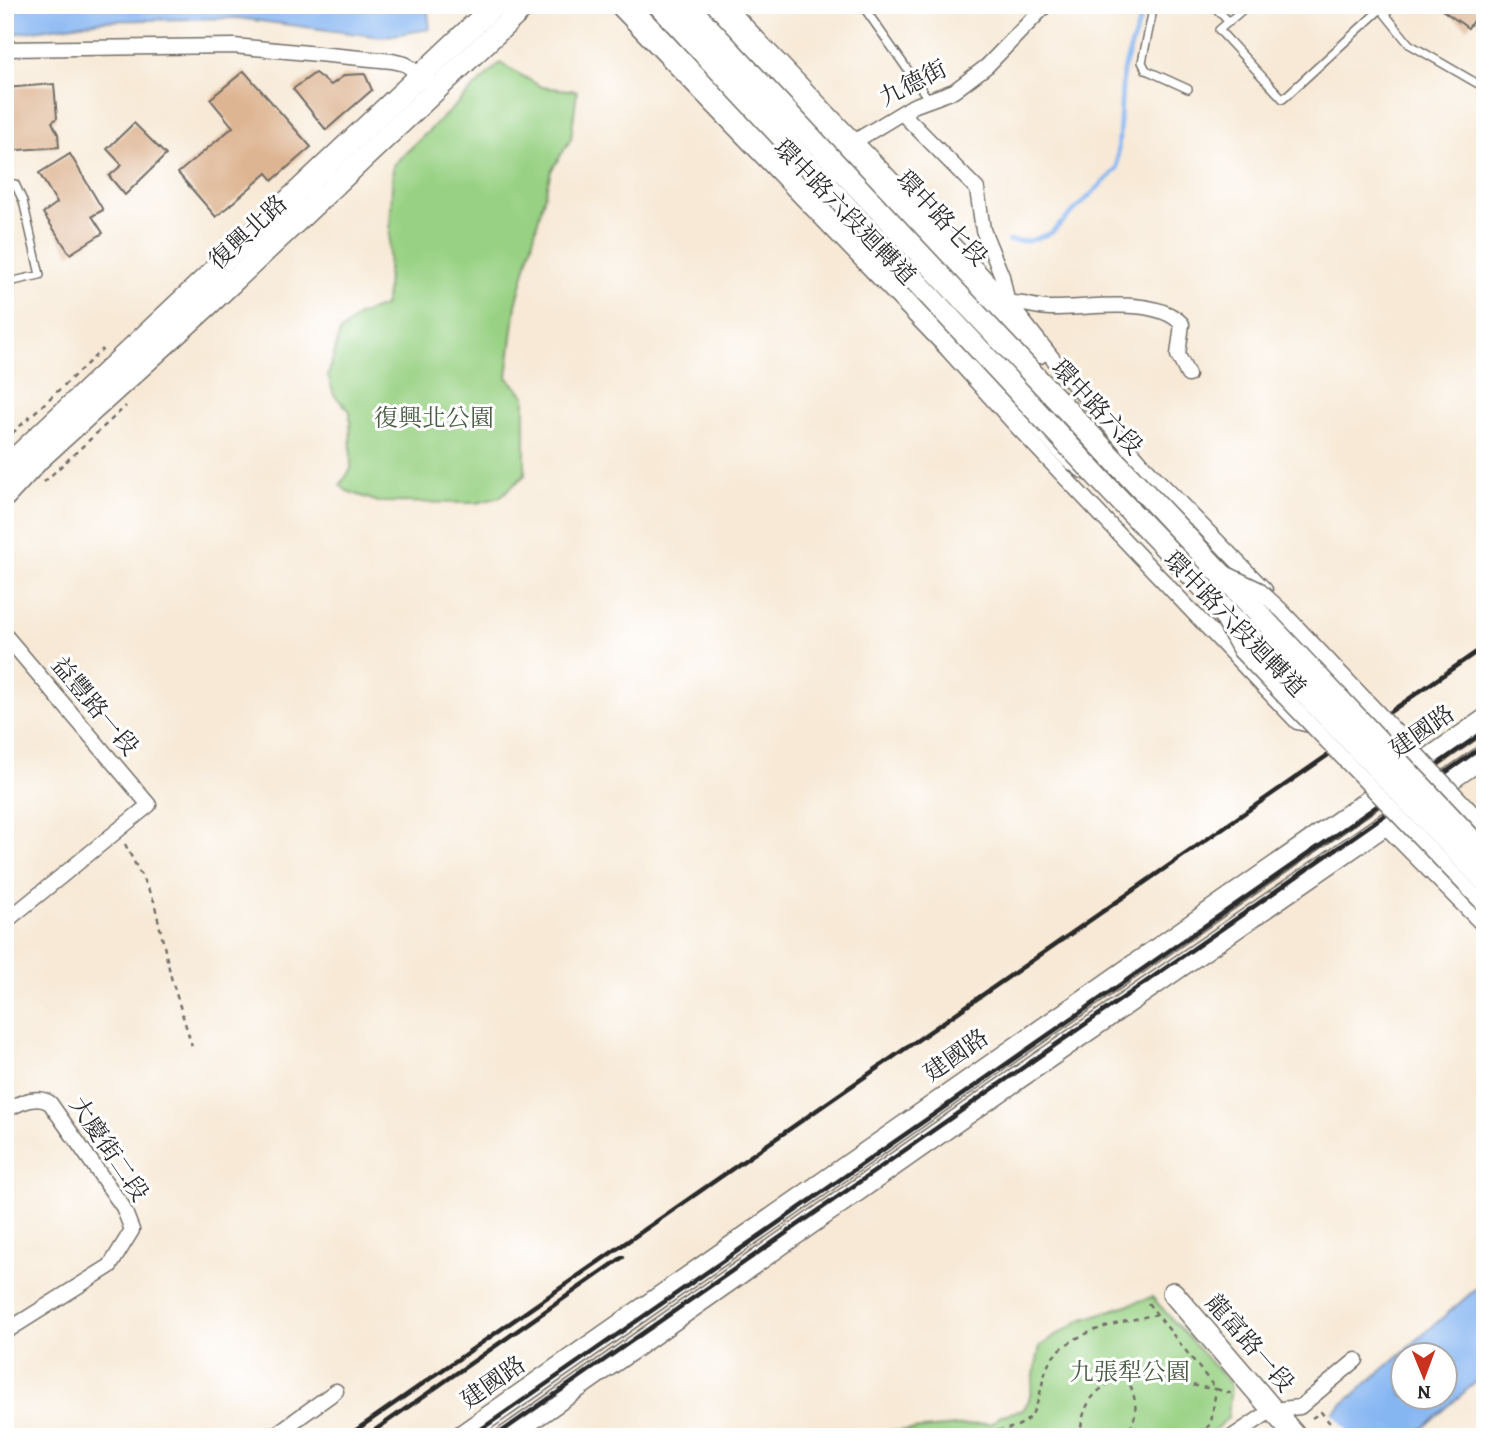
<svg xmlns="http://www.w3.org/2000/svg" width="1490" height="1442" font-family="Alegreya,'Noto Serif TC',serif">
<rect width="100%" height="100%" fill="#fff"/>
<filter id="ink" filterUnits="userSpaceOnUse"><feTurbulence type="fractalNoise" baseFrequency=".0143" numOctaves="2"/><feDisplacementMap in="SourceGraphic" scale="14" xChannelSelector="R" yChannelSelector="G"/><feConvolveMatrix kernelMatrix="1 2 1 2 8 2 1 2 1" color-interpolation-filters="sRGB"/></filter>
<filter id="wash" filterUnits="userSpaceOnUse"><feTurbulence type="fractalNoise" baseFrequency=".00686" numOctaves="4" result="noise"/><feDisplacementMap in="SourceGraphic" scale="28" xChannelSelector="R" yChannelSelector="G"/><feGaussianBlur stdDeviation="1.57" result="paint"/><feColorMatrix in="noise" values="0 0 0 0 0 0 0 0 0 0 0 0 0 0 0 0 0 1.4 0 .05"/><feComposite in="paint" operator="in"/></filter>
<g filter="url(#wash)">
<rect width="100%" height="100%" fill="#f7e9d6"/>
<path fill="#98d183" stroke="#627e57" stroke-width="2" d="M 500,63 L 542,87 L 577,91 L 571,139 L 551,171 L 516,305 L 507,377 L 525,396 L 525,475 L 500,497 L 477,503 L 378,502 L 347,491 L 340,485 L 351,469 L 350,411 L 334,395 L 328,376 L 340,332 L 359,315 L 384,306 L 387,294 L 393,165 Z
M 1152,1297 L 1231,1385 L 1228,1418 L 1206,1437 L 826,1437 L 992,1423 L 1002,1415 L 1023,1410 L 1029,1400 L 1040,1346 L 1081,1320 Z"/>
<path fill="#86b6f2" stroke="#58708e" stroke-width="2" fill-rule="evenodd" d="M 5,5 L 427,5 L 430,29 L 381,37 L 237,18 L 102,21 L 5,35 Z
M 1485,1281 L 1485,1374 L 1413,1437 L 1305,1437 ZM 1402,1354 L 1444,1354 L 1444,1396 L 1402,1396 Z"/>
<path fill="#f7e9d6" d="M 1330,1410 L 1353,1437 L 1301,1437 L 1302,1434 Z"/>
<g fill="none" stroke-linecap="round" stroke-linejoin="round">
<path stroke="#86b6f2" stroke-width="4.5" d="M 1008,241 L 1029,241 L 1051,233 L 1117,169 L 1123,71 L 1145,5"/>
</g>
<g id="blocks">
<path fill="#deb593" d="M 1435,5 L 1473,5 L 1480,10 L 1468,28 Z
M 244,71 L 311,147 L 273,180 L 267,173 L 216,217 L 178,173 L 233,127 L 210,99 Z
M 315,73 L 331,85 L 345,75 L 365,74 L 372,90 L 326,130 L 293,89 Z
M 54,84 L 57,118 L 52,122 L 58,134 L 59,147 L 5,151 L 5,88 Z
M 134,123 L 166,155 L 125,195 L 109,176 L 122,165 L 107,149 Z
M 70,154 L 103,210 L 92,216 L 103,233 L 70,254 L 43,213 L 57,203 L 39,173 Z"/>
</g>
</g>
<g filter="url(#ink)">
<use href="#blocks" fill-opacity="0" stroke="#726e67" stroke-width="2"/>
<g fill="none" stroke-linecap="round" stroke-linejoin="round">
<defs>
<path id="lane" d="M 1154,5 L 1142,62 L 1146,70 L 1188,89
M 1213,5 L 1229,22
M 1248,5 L 1219,30 L 1283,99 L 1385,5
M 1381,9 L 1409,44 L 1485,88
M 867,12 L 929,100
M 5,183 L 15,184 L 23,201 L 40,275 L 5,283"/>
<path id="street" d="M 616,5 L 947,349 L 1019,429 L 1297,722 L 1318,727
M 632,5 L 1067,459 L 1084,472
M 711,5 L 1040,356
M 726,5 L 1008,302 L 1069,379 L 1145,467 L 1265,590
M 5,49 L 234,46 L 392,61 L 405,64 L 428,81
M 902,113 L 977,189 L 983,230 L 1002,276 L 1007,300
M 847,146 L 913,106 L 954,91 L 987,66 L 1046,5
M 1006,303 C 1020,301 1035,308 1050,308 C 1086,309 1155,295 1182,324 L 1178,355 L 1188,375
M 5,635 L 149,805 L 5,922
M 5,1111 C 18,1103 37,1094 50,1103 L 123,1207 L 132,1230 L 110,1266 L 5,1332
M 272,1437 L 336,1391
M 1232,1437 L 1272,1410 L 1300,1407 L 1356,1360
M 1483,1437 L 1485,1435"/>
<path id="secondary" d="M 5,468 L 495,5
M 5,496 L 40,458 L 206,307 L 526,5
M 1387,823 L 1485,922
M 1173,1293 L 1296,1437
M 460,1437 L 1485,720
M 506,1437 L 959,1119 L 1485,755"/>
</defs>
<use href="#lane" stroke="#726e67" stroke-width="10"/>
<use href="#street" stroke="#726e67" stroke-width="17"/>
<use href="#secondary" stroke="#726e67" stroke-width="24"/>
<path stroke="#726e67" stroke-width="2.5" stroke-dasharray="5 5" stroke-linecap="butt" d="M 542,11 L 549,5
M 5,440 L 103,349
M 44,482 L 126,406
M 125,844 L 154,901 L 171,977 L 192,1046
M 1148,1303 L 1216,1389 L 1233,1394
M 1312,1418 L 1321,1412 L 1341,1437
M 908,1437 C 935,1427 997,1439 1023,1423 C 1043,1410 1039,1378 1051,1360 C 1071,1330 1124,1322 1157,1314
M 1080,1437 C 1082,1414 1086,1399 1105,1386 C 1139,1363 1178,1386 1216,1389 L 1211,1423 L 1199,1437
M 1124,1437 C 1141,1418 1137,1396 1125,1375"/>
<use href="#lane" stroke="#fff" stroke-width="7"/>
<use href="#street" stroke="#fff" stroke-width="14"/>
<use href="#secondary" stroke="#fff" stroke-width="21"/>
<path stroke="#2b2b2b" stroke-width="4.5" d="M 346,1437 L 1485,646
M 365,1437 L 623,1257
M 470,1437 L 1485,731
M 494,1437 L 1485,745"/>
<defs>
<path id="street-bridge" d="M 1227,574 L 1258,589 L 1281,610 L 1485,826
M 1217,609 L 1240,651 L 1485,906"/>
<path id="secondary-bridge" d="M 659,5 L 1110,490 L 1485,881
M 687,5 C 952,289 1218,571 1485,854"/>
</defs>
<use href="#street-bridge" stroke="#726e67" stroke-width="17" stroke-linecap="butt"/>
<use href="#secondary-bridge" stroke="#726e67" stroke-width="24" stroke-linecap="butt"/>
<use href="#street-bridge" stroke="#fff" stroke-width="14"/>
<use href="#secondary-bridge" stroke="#fff" stroke-width="21"/>
</g>
</g>
<g text-anchor="middle" stroke-width="6" stroke-linejoin="round" paint-order="stroke">
<g font-size="24" fill="#2b2b2b" stroke="#fff">
<text transform="translate(913 83) rotate(-27)" y="8">九德街</text>
<text transform="translate(845 212) rotate(46)" y="8">環中路六段迴轉道</text>
<text transform="translate(942 218) rotate(47)" y="8">環中路七段</text>
<text transform="translate(248 232) rotate(-43)" y="8">復興北路</text>
<text transform="translate(1097 407) rotate(47)" y="8">環中路六段</text>
<text transform="translate(1235 624) rotate(46)" y="8">環中路六段迴轉道</text>
<text transform="translate(95 706) rotate(50)" y="8">益豐路一段</text>
<text transform="translate(1422 731) rotate(-35)" y="8">建國路</text>
<text transform="translate(956 1055) rotate(-35)" y="8">建國路</text>
<text transform="translate(109 1149) rotate(56)" y="8">大慶街二段</text>
<text transform="translate(1250 1343) rotate(49)" y="8">龍富路一段</text>
<text transform="translate(493 1382) rotate(-35)" y="8">建國路</text>
</g>
<g font-size="24" fill="#4c5d45" stroke="#fff">
<text x="434" y="426">復興北公園</text>
<text x="1130" y="1380">九張犁公園</text>
</g>
</g>
<rect width="1490" height="1442" fill="none" stroke="#fff" stroke-width="28"/>
<g transform="translate(1424 1376) rotate(179)"><circle r="33" fill="#ffffff" stroke="#aaaaaa" stroke-width="2"/>
<path d="M0-5L12 26L0 18L-12 26Z" fill="#c8321e"/>
<text y="-10" font-size="19" font-weight="bold" text-anchor="middle" fill="#2b2b2b">N</text>
</g>
</svg>
